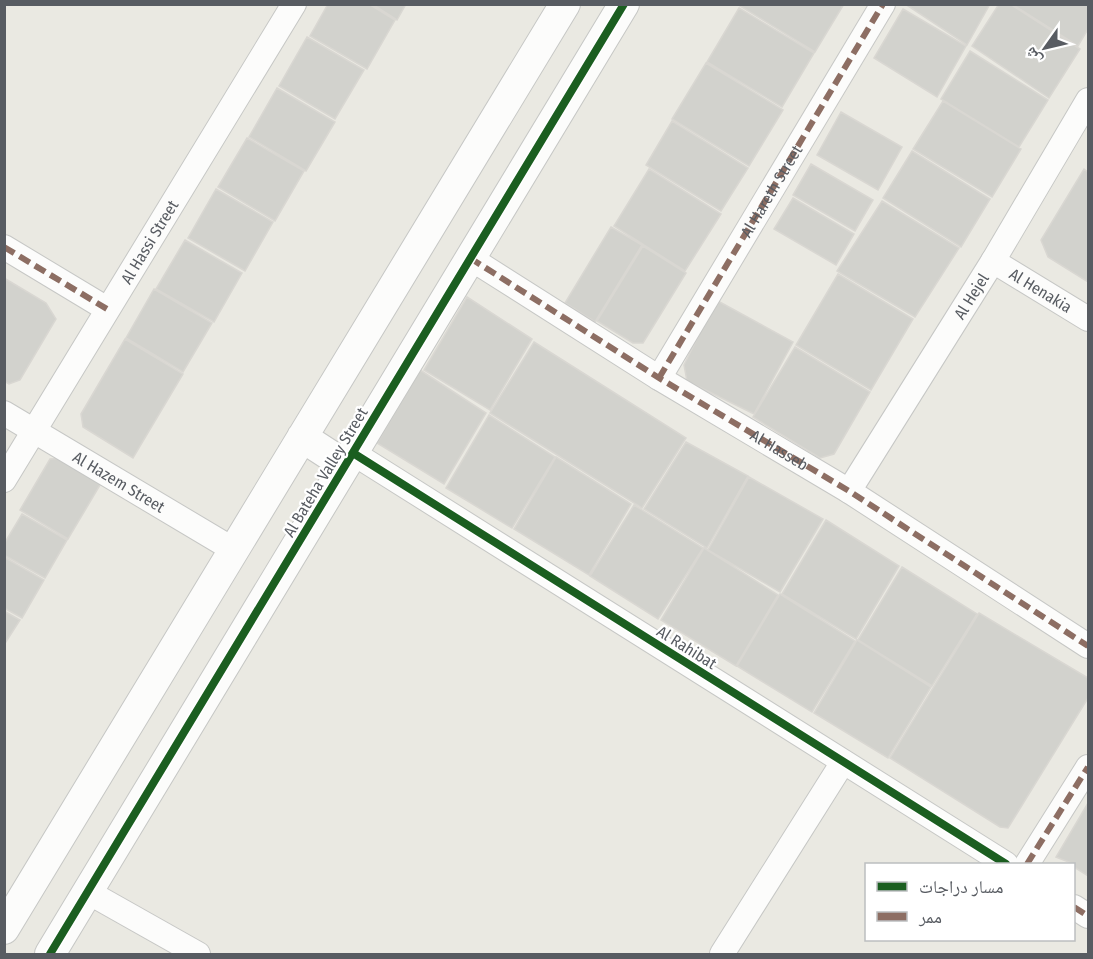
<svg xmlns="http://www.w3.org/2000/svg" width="1093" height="959" font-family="'Fira Sans Condensed','Noto Naskh Arabic',sans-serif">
<rect width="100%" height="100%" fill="#eae9e2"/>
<path fill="#d2d2cd" stroke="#d9d7d2" stroke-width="1.5" d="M 328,4 L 369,4 L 395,20 L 367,69 L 310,36 Z
M 372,4 L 406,4 L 397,20 Z
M 741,4 L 844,4 L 815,52 L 740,6 Z
M 905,4 L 990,4 L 967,45 Z
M 999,4 L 1010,4 L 1080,49 L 1049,98 L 972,46 Z
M 1012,4 L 1088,4 L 1088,29 L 1078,46 Z
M 739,8 L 814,53 L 782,107 L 707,62 Z
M 903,9 L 966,46 L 937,97 L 874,58 Z
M 307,37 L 364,70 L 335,119 L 279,86 Z
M 970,51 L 1048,100 L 1019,147 L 941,99 Z
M 706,63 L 783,110 L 749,166 L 672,119 Z
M 277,88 L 335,122 L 306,171 L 249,137 Z
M 943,101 L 1021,149 L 992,197 L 913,149 Z
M 841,112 L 902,147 L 878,190 L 817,155 Z
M 672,121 L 748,168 L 721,211 L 646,165 Z
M 247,138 L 304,171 L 275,221 L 218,187 Z
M 912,151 L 990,199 L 961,247 L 883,198 Z
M 811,164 L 873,200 L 855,231 L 793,195 Z
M 649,169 L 721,214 L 685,271 L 614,226 Z
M 1084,169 L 1088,172 L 1088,282 L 1048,257 L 1041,240 Z
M 216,189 L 273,222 L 245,271 L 188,238 Z
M 793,198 L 854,234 L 836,265 L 774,229 Z
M 882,201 L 959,248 L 915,317 L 837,271 Z
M 611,227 L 642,245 L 595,322 L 565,303 Z
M 185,240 L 242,273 L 214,322 L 156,289 Z
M 643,246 L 686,273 L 643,343 L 633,343 L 597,321 Z
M 838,274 L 913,319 L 871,390 L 796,345 Z
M 4,278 L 46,303 L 56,319 L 20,380 L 9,384 L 4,381 Z
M 154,289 L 212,323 L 183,372 L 126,338 Z
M 467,297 L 532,339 L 490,410 L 424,370 Z
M 716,300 L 793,342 L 754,414 L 687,381 L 684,365 Z
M 125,339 L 183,374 L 133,458 L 83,427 L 81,414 Z
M 534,342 L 686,438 L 642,508 L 490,413 Z
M 795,347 L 870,392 L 834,454 L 820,458 L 753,417 Z
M 420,370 L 486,413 L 444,484 L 377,443 Z
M 489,415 L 555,457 L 512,528 L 446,488 Z
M 686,442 L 748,476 L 707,548 L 644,509 Z
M 556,457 L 631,504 L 589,575 L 514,529 Z
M 66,458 L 103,480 L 68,539 L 20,510 L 50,459 Z
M 749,477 L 823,519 L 780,592 L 708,550 Z
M 634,505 L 703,548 L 658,619 L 590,576 Z
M 22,514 L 67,540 L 45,578 L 4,555 L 4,544 Z
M 826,520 L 899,566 L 856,639 L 782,594 Z
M 704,548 L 778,595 L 736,666 L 661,620 Z
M 4,557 L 44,580 L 22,618 L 4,608 Z
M 902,567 L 977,614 L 932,686 L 858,640 Z
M 780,594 L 855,641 L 812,712 L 737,666 Z
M 4,611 L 20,620 L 4,645 Z
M 979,613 L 1088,678 L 1088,698 L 1008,828 L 1000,827 L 890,758 Z
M 857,640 L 931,687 L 888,758 L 814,713 Z
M 1088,803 L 1088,876 L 1074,867 L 1074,864 L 1056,857 Z"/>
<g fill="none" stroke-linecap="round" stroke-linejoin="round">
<defs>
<g id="minor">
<path d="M 4,247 L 107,309"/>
<path id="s1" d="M 470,258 L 659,378 L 849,491 L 1088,646"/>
<path id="s2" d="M 993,261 L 1088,319"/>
<path id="s3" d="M 659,378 L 883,4"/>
<path id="s4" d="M 4,413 L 234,550"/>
<path d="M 353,453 L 1006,864"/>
<path id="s5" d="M 4,480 L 294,4"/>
<path id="s6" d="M 849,491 L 993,261 L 1088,100"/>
<path d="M 1027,864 L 1088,767"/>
<path d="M 88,892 L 198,954"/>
<path d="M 1074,907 L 1088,916"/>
<path d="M 722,954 L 843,762"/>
</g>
<path id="tertiary" d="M 302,437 L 345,465
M 4,929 L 565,4
M 50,954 L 624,4"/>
</defs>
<use href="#minor" stroke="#c6c7c5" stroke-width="26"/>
<use href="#tertiary" stroke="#c6c7c5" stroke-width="32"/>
<use href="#minor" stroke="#fcfcfb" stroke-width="24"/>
<use href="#tertiary" stroke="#fcfcfb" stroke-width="30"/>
<path stroke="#8d6e63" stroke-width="6" stroke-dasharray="12 6" stroke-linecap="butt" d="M 4,247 L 107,309
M 470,258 L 659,378 L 849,491 L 1088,646
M 659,378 L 883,4
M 1027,864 L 1088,767
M 1074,907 L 1088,916"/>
<defs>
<path id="cycleway" d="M 353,453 L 1006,864
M 50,954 L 624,4"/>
</defs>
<use href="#cycleway" stroke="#fff" stroke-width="11"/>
<use href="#cycleway" stroke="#1b5e20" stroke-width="8"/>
</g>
<g text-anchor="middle" stroke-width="4.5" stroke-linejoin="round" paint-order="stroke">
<g font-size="16" fill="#585c62" stroke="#fff">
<text dy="6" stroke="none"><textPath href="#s3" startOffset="218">Al Hareth Street</textPath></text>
<text dy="6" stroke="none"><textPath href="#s5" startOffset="279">Al Hassi Street</textPath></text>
<text dy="6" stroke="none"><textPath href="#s2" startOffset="56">Al Henakia</textPath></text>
<text dy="6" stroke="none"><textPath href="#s6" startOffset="230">Al Hejel</textPath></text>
<text dy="6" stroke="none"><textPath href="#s1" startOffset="364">Al Hasseb</textPath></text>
<text transform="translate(325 472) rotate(-59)" y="6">Al Bateha Valley Street</text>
<text dy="6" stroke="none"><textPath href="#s4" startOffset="134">Al Hazem Street</textPath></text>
<text transform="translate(687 647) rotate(32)" y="6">Al Rahibat</text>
</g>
</g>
<rect width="1093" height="959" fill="none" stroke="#585c62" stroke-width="12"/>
<rect x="865" y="863" width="210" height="78" fill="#ffffff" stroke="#bcbec0" stroke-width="1.5"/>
<rect x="877" y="882" width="30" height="9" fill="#1b5e20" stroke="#bcbec0" stroke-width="1.5"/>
<text x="919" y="893" font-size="18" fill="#585c62">مسار دراجات</text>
<rect x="877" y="912" width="30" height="9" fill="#8d6e63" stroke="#bcbec0" stroke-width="1.5"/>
<text x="919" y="923" font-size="18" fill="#585c62">ممر</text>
<g transform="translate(1045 48) rotate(236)" stroke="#ffffff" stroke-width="4.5" paint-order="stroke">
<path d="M0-4.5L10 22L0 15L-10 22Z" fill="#585c62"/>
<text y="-9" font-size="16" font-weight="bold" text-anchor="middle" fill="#585c62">ش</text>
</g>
</svg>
